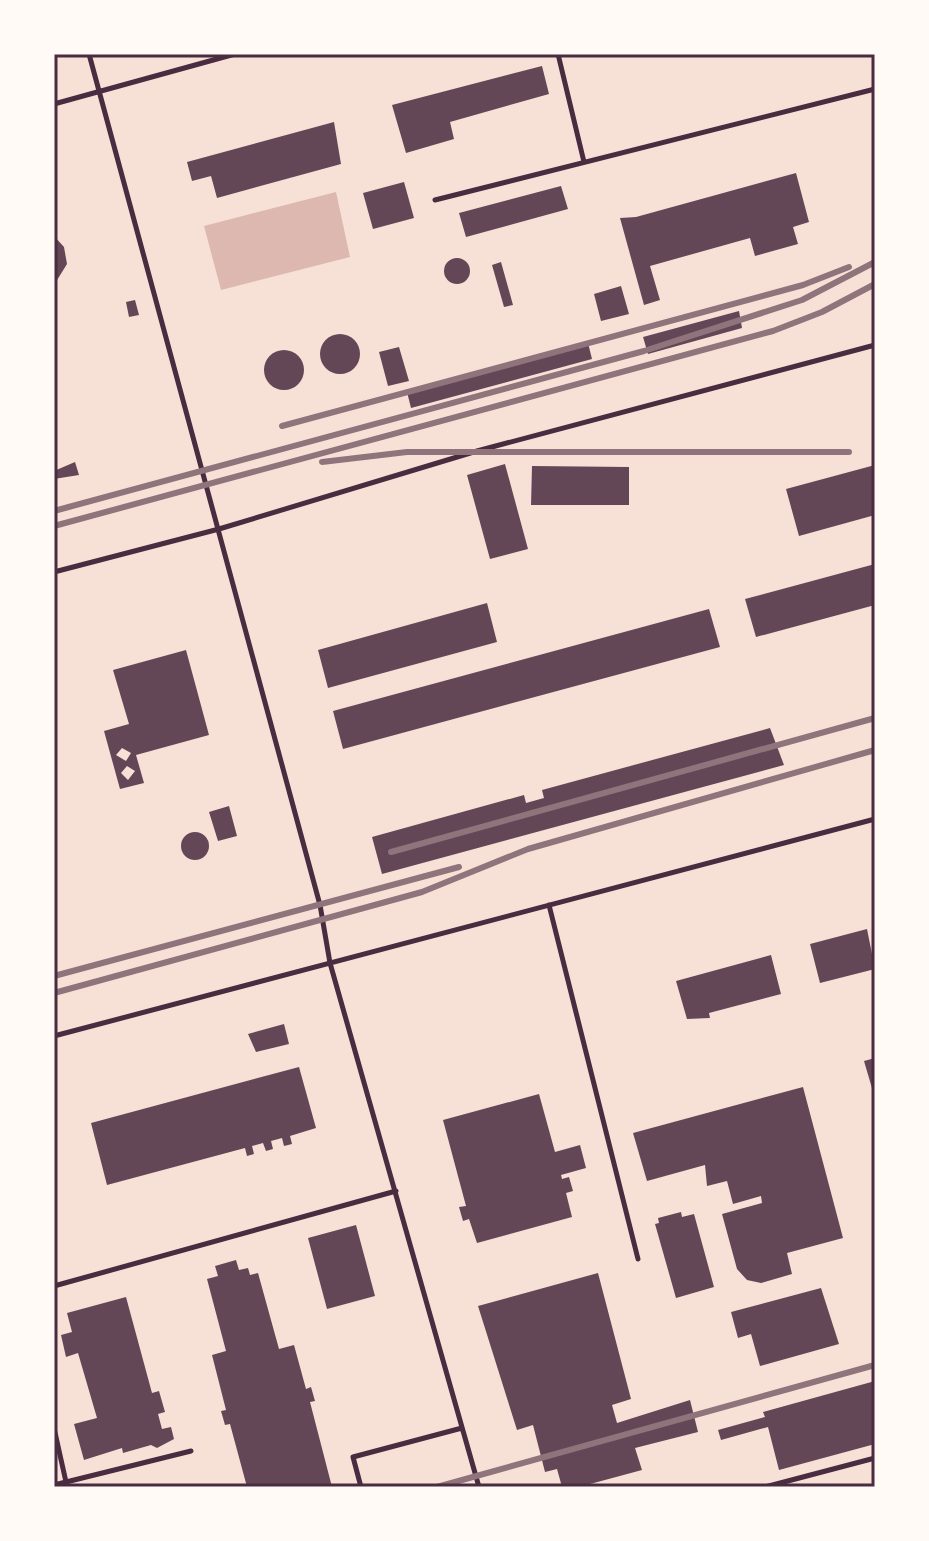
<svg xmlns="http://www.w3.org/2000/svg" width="929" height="1541" font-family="Jost,sans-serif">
<rect width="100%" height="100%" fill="#f7e1d7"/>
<path fill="#dcb8b0" d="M 336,192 L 350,257 L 221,290 L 204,226 Z"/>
<path fill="#644757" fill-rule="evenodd" d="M 542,66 L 549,94 L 450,122 L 454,139 L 406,153 L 392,105 Z
M 334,122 L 341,164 L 217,198 L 211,176 L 192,181 L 187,162 Z
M 796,173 L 809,222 L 793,227 L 798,244 L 755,256 L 750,238 L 650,266 L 660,300 L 644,305 L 620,218 L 636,217 Z
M 404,182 L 414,218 L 373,229 L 363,193 Z
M 561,186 L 568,209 L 466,237 L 459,213 Z
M 54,236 L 64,247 L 67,264 L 54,285 Z
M444 271a13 13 0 1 1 26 0a13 13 0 1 1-26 0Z
M 501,262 L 513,305 L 504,307 L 492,265 Z
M 621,286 L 629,314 L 601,321 L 594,294 Z
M 135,300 L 139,315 L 129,317 L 126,302 Z
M 739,311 L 742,328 L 648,354 L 643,337 Z
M320 354a20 20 0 1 1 40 0a20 20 0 1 1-40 0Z
M 588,343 L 592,359 L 411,408 L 407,392 Z
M 399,347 L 409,381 L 388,386 L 379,352 Z
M264 370a20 20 0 1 1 40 0a20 20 0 1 1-40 0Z
M 75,462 L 79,475 L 54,479 L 54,471 Z
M 505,464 L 528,549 L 490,559 L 467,475 Z
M 875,465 L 875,515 L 799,536 L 786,489 Z
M 532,466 L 629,467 L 629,505 L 531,505 Z
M 875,564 L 875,605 L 756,637 L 745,599 Z
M 487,603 L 497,642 L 328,688 L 318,650 Z
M 709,609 L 720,647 L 343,749 L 333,711 Z
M 186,650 L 209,735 L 136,755 L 144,783 L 120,789 L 104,731 L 129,724 L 113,670 ZM 122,748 L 131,753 L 126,761 L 116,755 ZM 127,766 L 135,771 L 128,780 L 121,773 Z
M 770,728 L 784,765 L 382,874 L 372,837 L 524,795 L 526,803 L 544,798 L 542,790 Z
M 229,806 L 237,836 L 218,841 L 209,812 Z
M181 846a14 14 0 1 1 28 0a14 14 0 1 1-28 0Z
M 867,929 L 875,969 L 820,983 L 810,944 Z
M 771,955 L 781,994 L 709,1013 L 710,1018 L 687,1019 L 676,981 Z
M 284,1024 L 289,1044 L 256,1052 L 248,1034 Z
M 875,1058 L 875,1095 L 874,1095 L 864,1061 Z
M 299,1067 L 316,1128 L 290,1136 L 292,1144 L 284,1146 L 282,1138 L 271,1141 L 273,1149 L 266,1151 L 263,1143 L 252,1146 L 254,1154 L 247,1156 L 245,1148 L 107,1185 L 91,1123 Z
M 803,1087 L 843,1238 L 787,1253 L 792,1274 L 761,1283 L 747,1280 L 737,1269 L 722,1214 L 762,1203 L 761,1196 L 733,1204 L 727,1181 L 707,1186 L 705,1165 L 647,1181 L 633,1133 Z
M 539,1094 L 555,1152 L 580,1145 L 586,1168 L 561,1175 L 562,1179 L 569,1177 L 573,1191 L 566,1193 L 572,1217 L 477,1243 L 469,1219 L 463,1221 L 459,1207 L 466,1206 L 443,1120 Z
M 681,1212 L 682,1217 L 694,1214 L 714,1287 L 676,1298 L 655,1224 L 659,1223 L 658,1218 Z
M 356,1225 L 375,1296 L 327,1309 L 308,1238 Z
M 236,1260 L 239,1270 L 248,1268 L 250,1275 L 258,1273 L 279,1349 L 294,1345 L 306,1389 L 311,1387 L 315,1401 L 310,1402 L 332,1487 L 247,1487 L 230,1424 L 225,1425 L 221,1411 L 226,1410 L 212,1355 L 226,1351 L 207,1279 L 218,1276 L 215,1266 Z
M 598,1273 L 631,1399 L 612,1405 L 617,1423 L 690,1400 L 698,1432 L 635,1448 L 642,1470 L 579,1487 L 562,1487 L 557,1469 L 545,1472 L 533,1425 L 517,1430 L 478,1306 Z
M 821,1288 L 839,1344 L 760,1366 L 751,1334 L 738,1338 L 731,1312 Z
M 126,1297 L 152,1393 L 159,1391 L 165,1412 L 158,1414 L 162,1429 L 171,1427 L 174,1439 L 157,1448 L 151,1445 L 123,1453 L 122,1448 L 84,1460 L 74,1424 L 97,1418 L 78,1353 L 66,1357 L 61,1335 L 72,1332 L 67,1313 Z
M 875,1381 L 875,1444 L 779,1470 L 768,1427 L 721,1440 L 718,1430 L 765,1417 L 763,1412 Z"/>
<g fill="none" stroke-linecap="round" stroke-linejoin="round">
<path stroke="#4a2c40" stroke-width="5" d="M 89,54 L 320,905 L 330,963 L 479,1487
M 558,54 L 584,162
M 54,104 L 235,54
M 435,200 L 875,89
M 54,572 L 219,529 L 477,451 L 875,345
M 549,905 L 638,1259
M 54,1036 L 875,819
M 54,1286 L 396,1191
M 54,1428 L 66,1482
M 54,1485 L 191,1451
M 361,1487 L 353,1457 L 462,1428
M 765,1487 L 875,1458"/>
<path stroke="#8f747c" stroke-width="6" d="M 282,426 L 803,285 L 849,267
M 322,462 L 407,452 L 849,452
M 54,511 L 644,351 L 802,300 L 875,262
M 54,526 L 773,331 L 822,312 L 875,284
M 391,852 L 875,718
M 54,976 L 459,867
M 54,993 L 422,892 L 528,849 L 875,750
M 437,1487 L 875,1365"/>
</g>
<rect width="929" height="1541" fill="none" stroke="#fffaf5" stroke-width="112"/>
<rect x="56" y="56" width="817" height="1429" fill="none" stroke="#4a2c40" stroke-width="3"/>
</svg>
